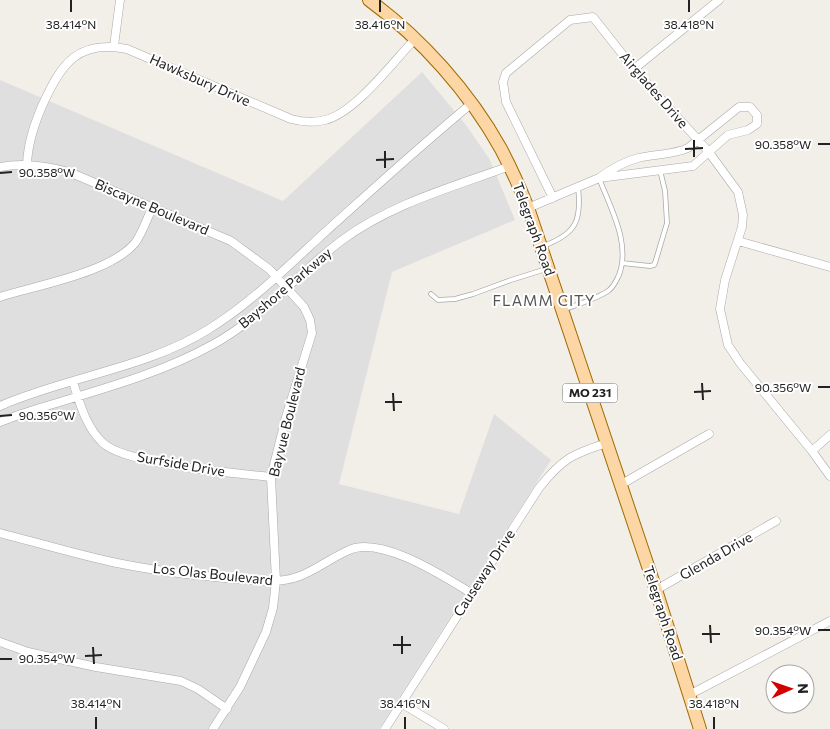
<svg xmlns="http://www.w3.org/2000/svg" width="830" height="729" font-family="Commissioner,sans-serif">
<rect width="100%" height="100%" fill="#f2efe9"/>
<path fill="#e0dfdf" d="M 422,72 L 466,125 L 490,160 L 515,220 L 392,272 L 339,484 L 459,514 L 494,414 L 551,460 L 379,729 L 0,729 L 0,80 L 283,201 Z"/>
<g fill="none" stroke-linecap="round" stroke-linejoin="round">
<defs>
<path id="lane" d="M 543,246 C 576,234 582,221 578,187
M 622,263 L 650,266 L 654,265 L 655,263 L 667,223 L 665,191 L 660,170
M 431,294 L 438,300 L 455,299 L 473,294 L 511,280 L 546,269
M 565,309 C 579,304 596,299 608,291 C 614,287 616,281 619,275 C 631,243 610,207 599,178"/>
<path id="street" d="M 114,46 L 120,0
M 634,69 L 719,0
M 27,164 C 28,142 34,124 43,104 C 61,64 78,39 127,49 L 291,119 C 302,122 313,123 325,120 C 355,113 393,62 415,39
M 0,167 C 24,162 47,166 69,172 L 231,241 L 269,269 L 294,296 L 304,307 L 310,320 L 312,333 L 286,417 L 271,477 L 276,581 L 273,608 L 266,632 L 240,687 L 213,729
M 553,198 L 506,102 L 503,82 L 506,73 L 570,20 L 593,17 L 634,69 L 708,151 L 738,192 L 743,215 L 742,227 L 725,280 L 720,309 L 728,345 L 740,363 L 812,451 L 830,476
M 528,208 L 599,178 L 693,166 L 728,135 L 748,130 L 757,124 L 757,115 L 750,107 L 739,107 L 688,148 C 673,155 654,154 638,158 C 623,162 611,169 599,178
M 738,241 L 830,267
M 0,297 C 37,285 110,273 135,243 C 142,234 147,219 152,208
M 73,382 C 80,404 86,427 103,443 C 127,465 236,473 271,477
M 0,406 C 69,376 145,369 209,329 C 251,303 287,267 323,234 C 372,190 420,146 471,104
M 0,422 L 21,414 C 86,393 152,378 212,345 C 262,318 297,274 341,241 C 390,204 453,187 510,166
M 812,451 L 830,435
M 620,485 L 709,434
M 0,533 C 39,543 78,555 117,563 C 166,573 217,578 267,581 C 304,582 317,565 347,551 C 379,534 443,576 471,593
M 656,590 L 776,521
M 0,642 L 28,652 L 96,667 L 181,681 L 198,689 L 227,709
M 689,695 L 830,621
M 401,703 L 444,729
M 385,729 L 539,488 C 562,459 572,454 607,443"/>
<path id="primary" d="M 369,0 C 421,38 470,93 501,149 C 511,168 520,188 528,208 L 656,590 L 700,729"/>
</defs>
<use href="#lane" stroke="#a9a9a9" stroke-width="5.5"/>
<use href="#street" stroke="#a9a9a9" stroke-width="9"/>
<use href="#primary" stroke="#a06b00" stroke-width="14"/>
<use href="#lane" stroke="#fff" stroke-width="4"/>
<use href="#street" stroke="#fff" stroke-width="8"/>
<use href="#primary" stroke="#fcd6a4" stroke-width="12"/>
</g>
<path fill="none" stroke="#222" stroke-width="2" d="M 71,0 L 71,12M 380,0 L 380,12M 689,0 L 689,12M 694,140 L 694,157M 818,144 L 830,144M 685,149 L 703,148M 385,151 L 385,168M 376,160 L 394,159M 0,173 L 12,172M 702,383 L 703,400M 818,387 L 830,387M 694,392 L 711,391M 393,393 L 394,411M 385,402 L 402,402M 0,416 L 12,415M 710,625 L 711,643M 818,630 L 830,630M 702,634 L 720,634M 402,636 L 402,654M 393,645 L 411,645M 93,647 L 94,664M 85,656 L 102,655M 0,659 L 12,659M 96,717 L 96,729M 405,717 L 405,729M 714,717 L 714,729"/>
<g text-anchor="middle" stroke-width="4" stroke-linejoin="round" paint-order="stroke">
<rect fill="#fff" stroke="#646464" stroke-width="1" x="562.5" y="383.5" width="55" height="19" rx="4"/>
<g font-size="12" font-weight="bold" fill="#222">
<text x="590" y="397">MO 231</text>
</g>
<g font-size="14" fill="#222" stroke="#fff">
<text transform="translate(200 80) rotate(24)" y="5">Hawksbury Drive</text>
<text transform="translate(654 90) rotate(49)" y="5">Airglades Drive</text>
<text transform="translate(152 207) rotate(23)" y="5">Biscayne Boulevard</text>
<text transform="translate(534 229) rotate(70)" y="5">Telegraph Road</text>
<text transform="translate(285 288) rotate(-40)" y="5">Bayshore Parkway</text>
<text transform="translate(287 422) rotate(-76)" y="5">Bayvue Boulevard</text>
<text transform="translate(181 464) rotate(10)" y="5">Surfside Drive</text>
<text transform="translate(716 556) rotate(-30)" y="5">Glenda Drive</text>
<text transform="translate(484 573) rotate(-57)" y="5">Causeway Drive</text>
<text transform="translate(213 574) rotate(6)" y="5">Los Olas Boulevard</text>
<text transform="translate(663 613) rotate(72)" y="5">Telegraph Road</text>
</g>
<g font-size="15" letter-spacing="1" fill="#555" stroke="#fff">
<text x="544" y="306">FLAMM CITY</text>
</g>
</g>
<g font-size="12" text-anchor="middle" fill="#222" stroke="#fff" stroke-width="4" stroke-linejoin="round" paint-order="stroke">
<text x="71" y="29">38.414°N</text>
<text x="380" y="29">38.416°N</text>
<text x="689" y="29">38.418°N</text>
<text x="783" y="149">90.358°W</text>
<text x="47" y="177">90.358°W</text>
<text x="783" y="392">90.356°W</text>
<text x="47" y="420">90.356°W</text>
<text x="783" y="635">90.354°W</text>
<text x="47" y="663">90.354°W</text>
<text x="96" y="708">38.414°N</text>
<text x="405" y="708">38.416°N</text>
<text x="714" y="708">38.418°N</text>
</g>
<g transform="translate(790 689) rotate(88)"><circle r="24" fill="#ffffff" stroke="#a7a7a7"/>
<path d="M0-4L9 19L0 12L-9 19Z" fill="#d40000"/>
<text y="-8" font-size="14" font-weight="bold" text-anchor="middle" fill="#222222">N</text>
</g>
</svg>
